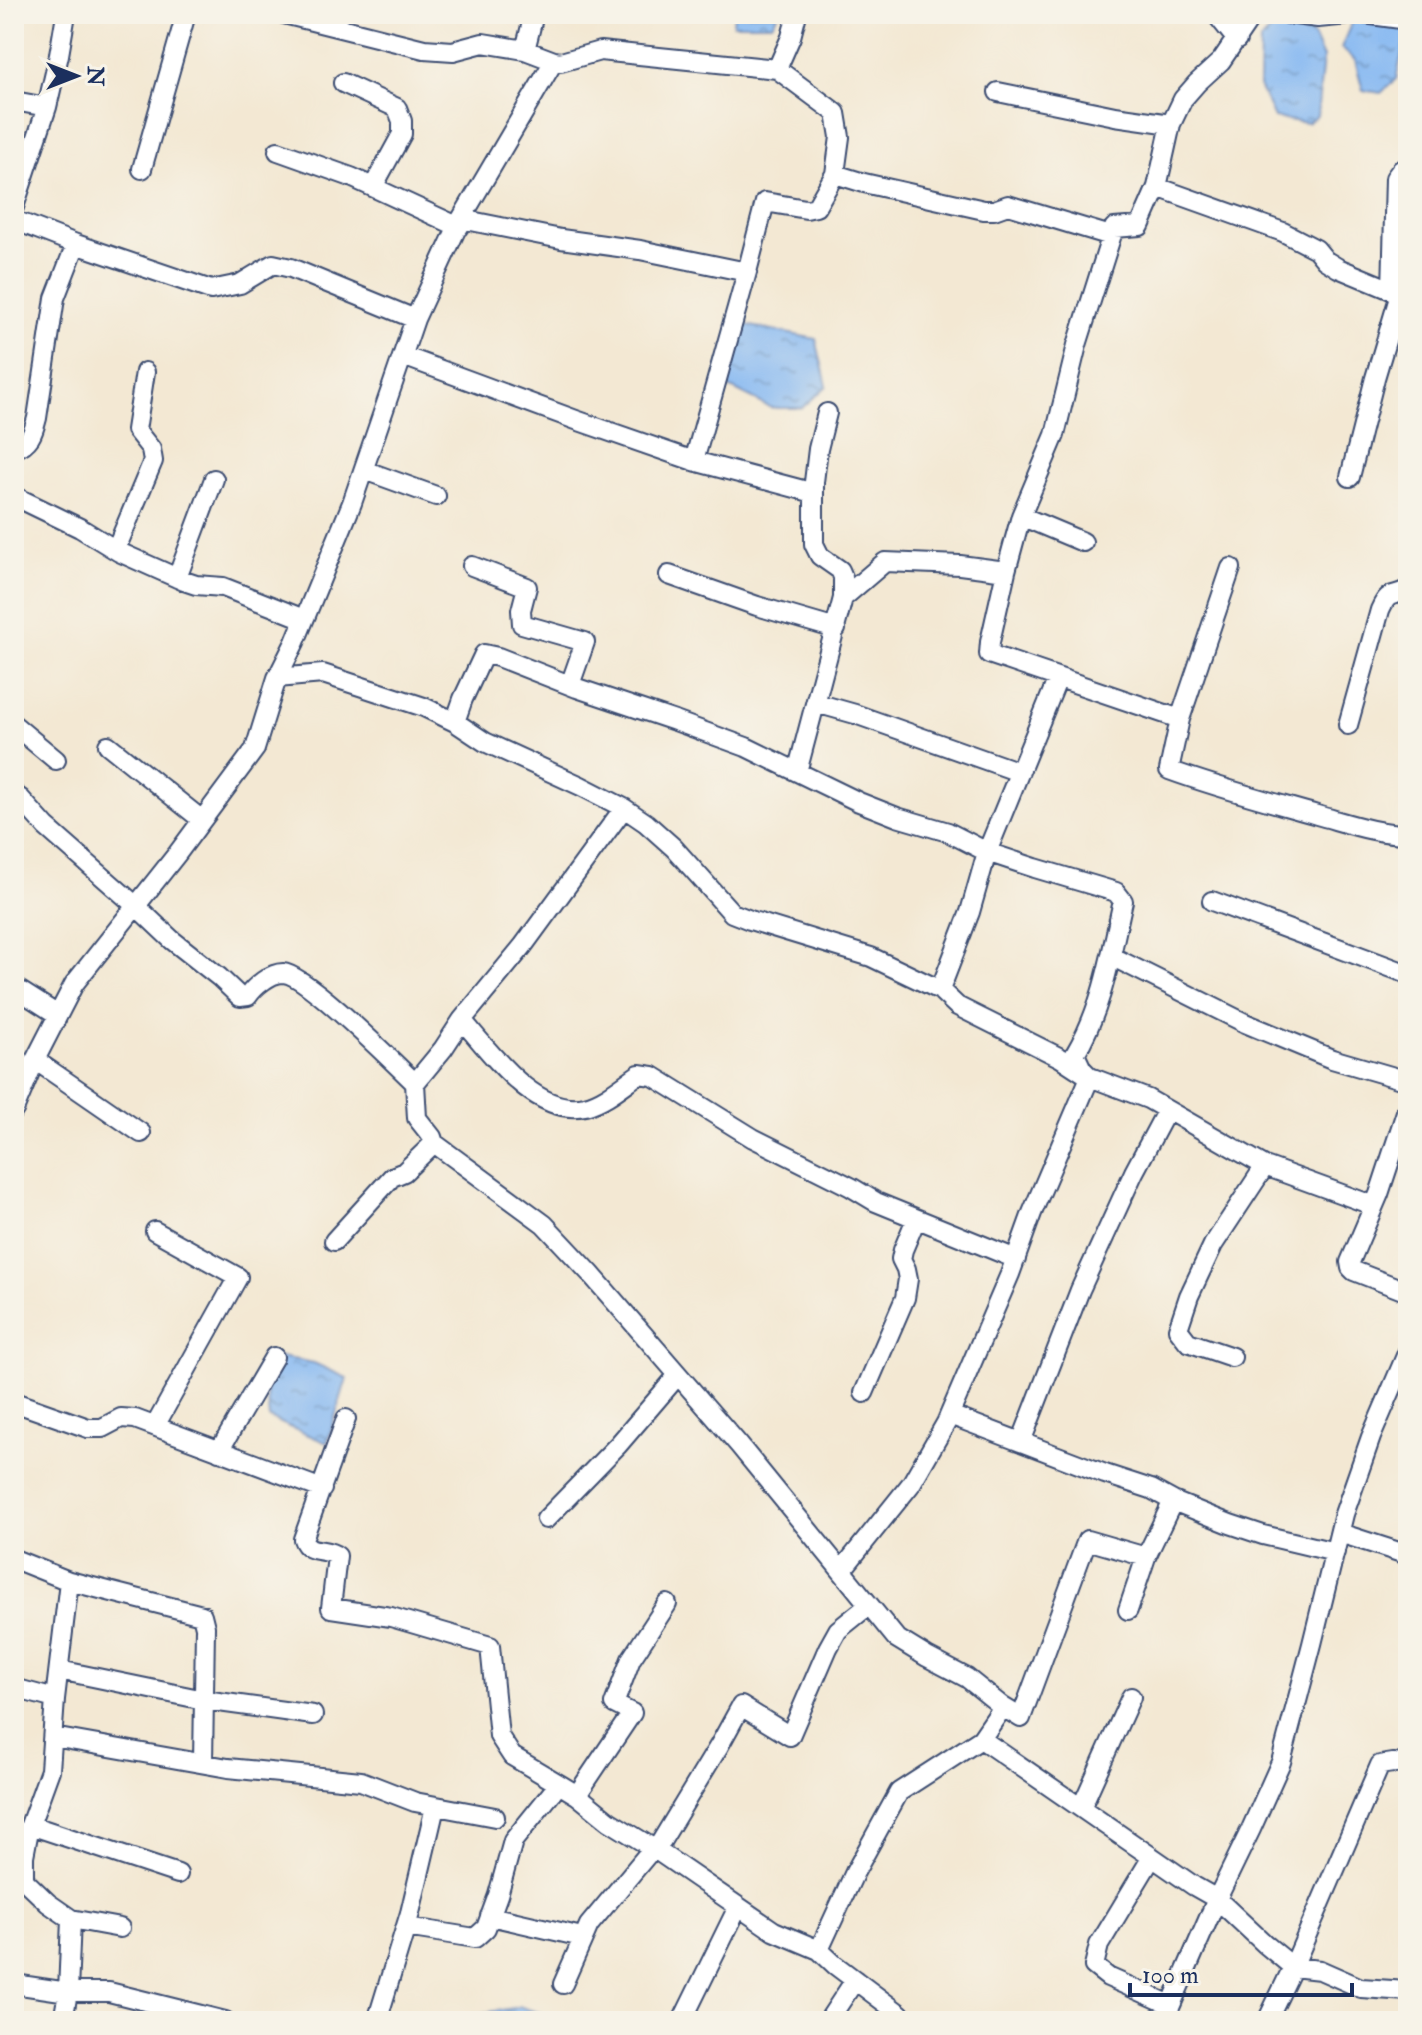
<svg xmlns="http://www.w3.org/2000/svg" width="1422" height="2035" font-family="'IM FELL Double Pica',serif">
<defs>
<pattern id="water-ripples" width="26" height="14" patternUnits="userSpaceOnUse" patternTransform="scale(2)"><rect width="26" height="14" fill="#85b8f2"/><path d="M2 4q2-2 4 0t4 0M15 11q2-2 4 0t4 0" fill="none" stroke="#6c96c7"/></pattern>
</defs>
<rect width="100%" height="100%" fill="#f7f3e8"/>
<filter id="ink" filterUnits="userSpaceOnUse"><feTurbulence type="fractalNoise" baseFrequency=".0125" numOctaves="2"/><feDisplacementMap in="SourceGraphic" scale="16" xChannelSelector="R" yChannelSelector="G"/><feConvolveMatrix kernelMatrix="1 2 1 2 8 2 1 2 1" color-interpolation-filters="sRGB"/></filter>
<filter id="wash" filterUnits="userSpaceOnUse"><feTurbulence type="fractalNoise" baseFrequency=".006" numOctaves="4" result="noise"/><feDisplacementMap in="SourceGraphic" scale="32" xChannelSelector="R" yChannelSelector="G"/><feGaussianBlur stdDeviation="1.8" result="paint"/><feColorMatrix in="noise" values="0 0 0 0 0 0 0 0 0 0 0 0 0 0 0 0 0 1.4 0 .05"/><feComposite in="paint" operator="in"/></filter>
<g filter="url(#wash)">
<rect width="100%" height="100%" fill="#f3e8d3"/>
<path fill="url(#water-ripples)" stroke="#5074a8" stroke-width="2" d="M 734,14 L 778,14 L 772,24 L 733,24 Z
M 1364,16 L 1408,28 L 1396,79 L 1381,93 L 1363,90 L 1355,60 L 1341,48 L 1351,24 Z
M 1279,22 L 1310,29 L 1323,58 L 1317,116 L 1307,123 L 1274,118 L 1259,86 L 1260,41 Z
M 741,324 L 816,339 L 827,386 L 802,408 L 771,408 L 721,383 Z
M 280,1357 L 314,1363 L 347,1378 L 327,1443 L 269,1418 L 266,1388 Z
M 521,2007 L 565,2021 L 451,2021 L 452,2018 Z"/>
</g>
<g filter="url(#ink)">
<g fill="none" stroke-linecap="round" stroke-linejoin="round">
<defs>
<path id="street" d="M 284,14 L 424,49 L 453,51 L 483,43 L 525,50 L 554,61
M 1216,14 L 1237,40
M 1288,14 L 1318,18 L 1359,14
M 1364,14 L 1408,20
M 525,50 L 534,14
M 343,83 L 397,108 L 402,121 L 402,134 L 373,187
M 998,92 L 1115,116 L 1171,124 L 1183,99 L 1197,83 L 1221,61 L 1253,14
M 14,101 L 47,107
M 278,151 L 351,177 L 459,227
M 142,169 L 186,14
M 835,174 L 864,183 L 984,210 L 994,210 L 1008,205 L 1111,236
M 1157,187 L 1283,232 L 1316,249 L 1325,260 L 1338,268 L 1408,297
M 14,207 L 47,107 L 59,55 L 66,14
M 461,219 L 561,239 L 640,250 L 747,272 L 765,202 L 806,209 L 816,207 L 835,174 L 840,137 L 836,113 L 777,69
M 14,220 L 76,244 L 211,290 L 240,284 L 273,264 L 291,268 L 415,319
M 1392,290 L 1395,178 L 1401,170 L 1408,169
M 403,356 L 576,420 L 694,461 L 814,493
M 827,413 L 818,449 L 814,482 L 814,544 L 820,556 L 840,570 L 843,577 L 843,598
M 14,449 C 30,443 33,434 37,418 L 55,298 L 76,244
M 694,461 L 747,272
M 364,470 L 436,496
M 1350,477 L 1375,378 L 1400,294
M 14,496 L 80,528 L 119,552 L 184,581 L 196,585 L 223,587 L 304,619
M 1021,516 L 1083,542
M 116,549 L 153,461 L 151,449 L 136,430 L 145,372
M 472,566 L 527,587 L 521,610 L 522,624 L 585,642 L 570,685
M 1231,568 L 1180,719 L 1169,770 C 1218,788 1268,801 1317,815 C 1347,823 1377,834 1408,834
M 1006,571 L 990,642 L 989,654 L 1180,719
M 669,575 L 757,606 L 836,629
M 177,578 L 214,479
M 277,678 L 323,674 L 424,707 L 455,722 L 463,699 L 484,654 L 498,657 L 577,688 L 675,721 L 746,747 L 859,802 L 897,817 L 948,832 L 987,852 L 1035,868 L 1116,892 L 1123,901 C 1111,953 1103,1007 1075,1054 L 1082,1069 L 1090,1077 L 1032,1213 L 1010,1274 L 946,1423 L 911,1484 L 842,1570
M 816,703 L 855,714 L 1019,772
M 455,722 L 485,742 L 581,786 L 624,808 L 646,823 L 674,848 L 732,913 L 750,920 L 871,957 L 940,990 L 957,1006 L 1061,1058 L 1090,1077 L 1148,1099 L 1265,1166 L 1372,1205
M 14,725 L 56,760
M 1348,725 L 1380,610 C 1390,588 1393,599 1408,589
M 108,745 L 202,820
M 797,772 L 843,598 L 885,562 L 960,565 L 1006,571 L 1021,516 L 1055,435 L 1077,345 L 1114,228 L 1140,226 L 1157,187 L 1171,124
M 14,794 L 21,799 L 46,827 L 135,905 L 172,940 L 219,977 L 240,997 L 248,996 C 254,987 270,973 283,973 C 306,974 395,1064 415,1083 L 417,1118 L 432,1137 L 434,1143 L 544,1224 L 590,1273 L 739,1445 L 896,1638 L 927,1657 L 967,1678 L 1003,1707 L 981,1739 L 899,1792 L 855,1872 L 819,1950 L 835,1965 L 900,2014 L 900,2021
M 1212,901 L 1408,974
M 1111,956 L 1245,1023 L 1332,1059 L 1408,1081
M 14,987 L 58,1015
M 940,990 L 970,912 L 987,852 L 1058,678
M 462,1020 C 491,1053 536,1117 585,1106 C 605,1101 623,1085 639,1074 L 653,1076 L 753,1138 L 851,1187 L 876,1202 L 1016,1259
M 35,1060 L 141,1133
M 415,1083 L 443,1049 L 462,1020 L 523,946 L 624,808
M 1408,1106 L 1379,1194 L 1350,1262 L 1351,1268 L 1354,1271 L 1408,1292
M 14,1110 L 35,1060 L 74,984 L 177,854 L 255,749 L 277,678 L 295,642 L 352,503 L 415,319 L 461,219 L 554,61 L 561,62 L 600,51 L 777,69 L 791,37 L 797,14
M 155,1231 L 238,1277 L 155,1426
M 334,1241 L 392,1177 L 404,1172 L 434,1143
M 1232,1357 L 1188,1342 L 1178,1329 L 1189,1296 L 1213,1245 L 1265,1166
M 864,1393 L 905,1298 L 908,1279 L 906,1269 L 901,1259 L 903,1250 L 916,1219
M 14,1402 L 88,1428 L 102,1428 L 121,1418 L 135,1419 L 322,1489
M 950,1415 L 1105,1474 L 1151,1489 L 1173,1501 L 1230,1524 L 1263,1535 L 1335,1552
M 346,1419 L 303,1539 C 308,1555 326,1547 337,1556 L 331,1608 L 391,1617 L 490,1646 L 499,1736 L 512,1756 L 559,1784 L 513,1841 L 498,1895 L 486,1928 L 475,1938 L 406,1927
M 1021,1442 L 1080,1290 L 1134,1172 L 1167,1110
M 219,1451 L 274,1357
M 546,1519 L 618,1445 L 678,1375
M 1340,1533 L 1408,1555
M 14,1559 L 69,1581 L 55,1699 L 50,1770 L 30,1825 L 24,1856 L 24,1880 L 48,1903 L 71,1919 L 68,1992 L 63,2021
M 69,1581 L 202,1615 L 205,1627 L 203,1763
M 1128,1610 L 1146,1557
M 59,1670 L 204,1700 L 313,1715
M 14,1688 L 55,1699
M 1003,1707 L 1021,1718 L 1087,1540 L 1146,1557 L 1173,1501
M 53,1737 L 228,1768 L 361,1781 L 415,1802 L 495,1817
M 981,1739 L 1194,1886 L 1217,1899 L 1265,1944 L 1293,1967 L 1320,1970 L 1361,1988 L 1408,1991
M 559,1784 L 577,1795 L 609,1821 L 656,1850 L 774,1931 L 819,1950
M 577,1795 L 632,1713 L 614,1704 L 631,1659 L 667,1604
M 1081,1808 L 1131,1697
M 30,1825 L 178,1874
M 656,1850 L 719,1746 L 741,1706 L 790,1736 L 828,1648 L 838,1630 L 869,1605
M 1152,1857 L 1099,1945 L 1094,1966 L 1108,1977 L 1171,2005 L 1163,2021
M 490,1916 L 582,1937
M 71,1919 L 120,1928
M 14,1984 L 68,1992 L 109,1992 L 225,2021
M 563,1984 L 589,1925 L 653,1848
M 1171,2005 L 1217,1899 L 1251,1829 L 1281,1762 L 1312,1644 L 1344,1514 L 1371,1437 L 1408,1351
M 377,2021 L 410,1913 L 435,1807
M 682,2021 L 738,1907
M 828,2021 L 855,1980
M 1267,2021 L 1293,1967 L 1380,1765 L 1393,1763 L 1408,1765"/>
</defs>
<use href="#street" stroke="#3b4b70" stroke-width="22"/>
<use href="#street" stroke="#fff" stroke-width="18"/>
</g>
</g>
<rect width="1422" height="2035" fill="none" stroke="#f7f3e8" stroke-width="48"/>
<g transform="translate(76 76) rotate(90)" stroke="#f7f3e8" stroke-width="6" paint-order="stroke">
<path d="M0-6L14 30L0 20L-14 30Z" fill="#1b2f5e"/>
<text y="-12" font-size="22" font-weight="bold" text-anchor="middle" fill="#1b2f5e">N</text>
</g>
<path d="M1130 1983v12h222v-12" fill="none" stroke="#1b2f5e" stroke-width="4"/>
<text x="1142" y="1983" font-size="24" fill="#1b2f5e" stroke="#f7f3e8" stroke-width="6" paint-order="stroke">100 m</text>
</svg>
